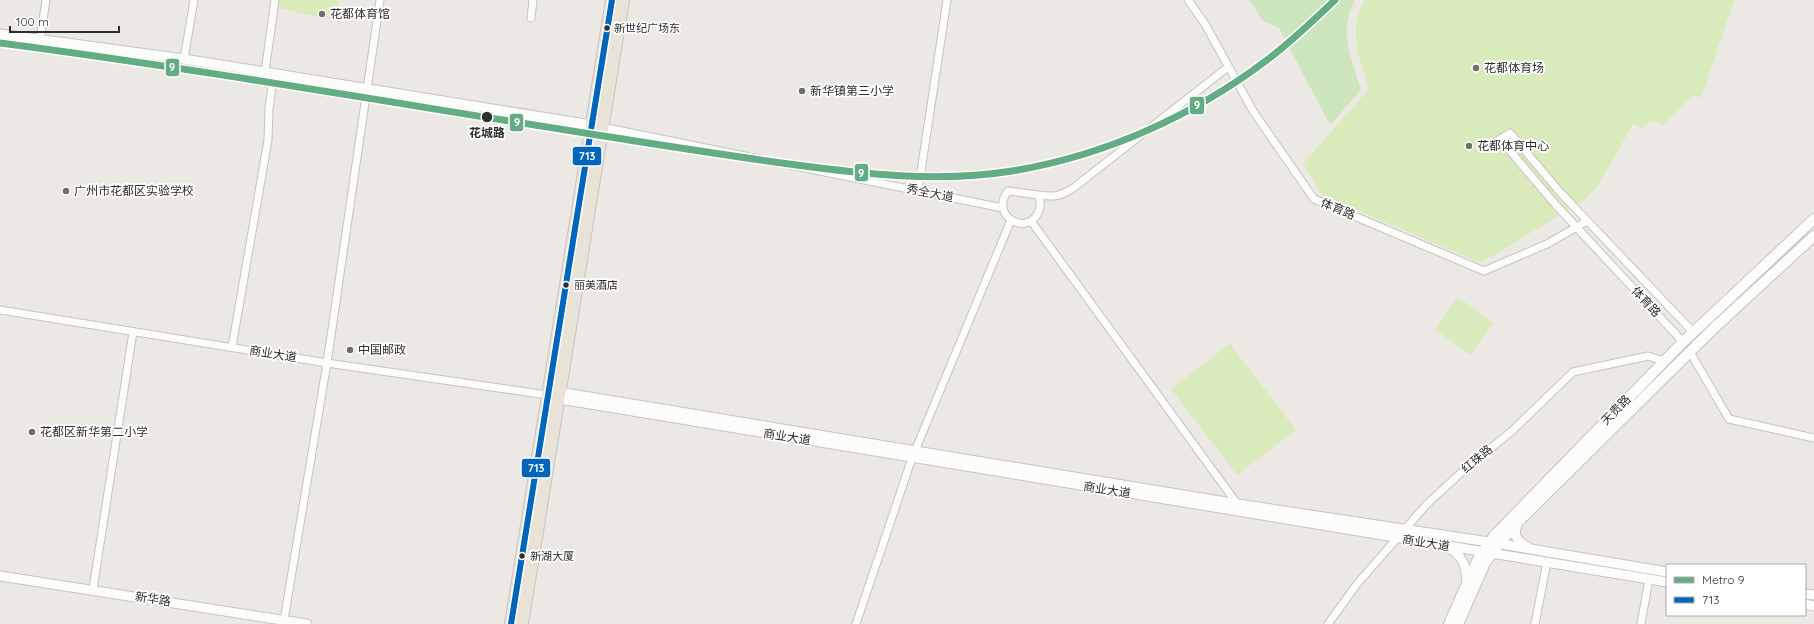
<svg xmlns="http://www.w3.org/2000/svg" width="1814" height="624" font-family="Quicksand,'Noto Sans SC',sans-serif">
<rect width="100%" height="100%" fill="#ece8e4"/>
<path fill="#cee6be" d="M 1249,0 L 1355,0 C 1338,31 1351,58 1361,90 L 1330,125 L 1279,28 L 1263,21 Z"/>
<path fill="#d9eabb" d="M 278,0 L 339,0 L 336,20 L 276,8 Z
M 1364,0 L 1734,0 L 1701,98 L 1693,95 L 1663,125 L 1653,120 L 1641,128 L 1633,124 L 1599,184 L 1584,200 L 1481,263 L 1322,195 L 1303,164 L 1369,89 C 1359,58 1348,31 1364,0 Z
M 1458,297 L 1493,323 L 1470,355 L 1435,329 Z
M 1230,344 L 1296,430 L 1237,475 L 1171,389 Z"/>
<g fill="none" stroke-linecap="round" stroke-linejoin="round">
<defs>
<path id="minor" d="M 1188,0 L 1205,24 L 1253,111 L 1314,199 L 1484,271 L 1547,244 L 1587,221
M 531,18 L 533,0
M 40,40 L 46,0
M 184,59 L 194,0
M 265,72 L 275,0
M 602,127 L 1003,208
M 918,191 L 947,0
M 1008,191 L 1038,195 C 1041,201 1041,207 1038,213 C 1026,237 989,215 1008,191 Z
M 1038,195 C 1053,197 1058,197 1072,189 L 1228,67
M 1031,221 L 1238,505
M 0,310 L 327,363 L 547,395
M 1683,342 L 1555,204 L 1500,139 L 1510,133 L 1559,191 L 1693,332
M 232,347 L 268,140 L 269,108 L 274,73
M 1690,352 L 1729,419 L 1814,438
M 93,589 L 133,332
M 284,620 L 327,363 L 380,0
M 856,624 L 912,458 L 1011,220
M 1328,624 L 1357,584 L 1426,505 L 1464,470 L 1512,431 L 1573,372 L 1648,356 L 1664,361
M 1535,624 L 1547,562
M 1641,624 L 1649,579"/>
<path id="tertiary" d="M 0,34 L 184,59 L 598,126
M 554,393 L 559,392 L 1238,504 L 1489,542 L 1667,572
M 554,398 L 1667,582
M 1517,523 L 1515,535 L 1520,542 L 1529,548
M 1449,548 C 1463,556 1466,566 1467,582
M 0,576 L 307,624
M 1805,594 L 1814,595
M 1805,604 L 1814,606"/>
<path id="secondary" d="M 1449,624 L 1478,559 L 1494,536 L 1683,342 L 1814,219
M 1458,624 L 1485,563 L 1499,544 L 1517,523 L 1713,329 L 1814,236"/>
<path id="trunk" d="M 511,624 L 612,0
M 522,624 L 623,0"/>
</defs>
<use href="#minor" stroke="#c5c4c5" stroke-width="9"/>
<use href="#tertiary" stroke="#c5c4c5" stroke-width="11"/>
<use href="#secondary" stroke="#c5c4c5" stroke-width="12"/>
<use href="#trunk" stroke="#c6c5c4" stroke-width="14"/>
<use href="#minor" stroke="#fcfcfb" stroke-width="7"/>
<use href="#tertiary" stroke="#fcfcfb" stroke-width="9"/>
<use href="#secondary" stroke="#fcfcfb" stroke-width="10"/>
<use href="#trunk" stroke="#e9e2d6" stroke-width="12"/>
<defs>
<path id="bus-1" d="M 511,624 L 612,0"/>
</defs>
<use href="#bus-1" stroke="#fff" stroke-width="9"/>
<use href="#bus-1" stroke="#0065bd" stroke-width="6"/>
<defs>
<path id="metro-1" d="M 0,43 C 206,70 411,106 616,138 C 674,147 731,156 789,164 C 863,174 938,183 1012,171 C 1104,156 1193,116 1267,60 C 1291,42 1313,21 1335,0"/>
</defs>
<use href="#metro-1" stroke="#fff" stroke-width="10"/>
<use href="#metro-1" stroke="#64ac83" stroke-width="7"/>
</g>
<g fill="#706f6e" stroke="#fff" stroke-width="1.5">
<circle cx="322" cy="14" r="4"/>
<circle cx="1476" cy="68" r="4"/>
<circle cx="802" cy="91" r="4"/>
<circle cx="1469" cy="146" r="4"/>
<circle cx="66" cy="191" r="4"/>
<circle cx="350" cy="350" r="4"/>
<circle cx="32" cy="432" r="4"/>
</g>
<g fill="#2e2e2e" stroke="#fff" stroke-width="1.5">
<circle cx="607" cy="28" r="3.5"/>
<circle cx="487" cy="117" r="6"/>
<circle cx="566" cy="285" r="3.5"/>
<circle cx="522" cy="556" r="3.5"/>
</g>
<g text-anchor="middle" stroke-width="3.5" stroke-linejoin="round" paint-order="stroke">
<g font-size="11" fill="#2e2e2e" stroke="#fff" text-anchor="start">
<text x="614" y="32">新世纪广场东</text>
<text x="574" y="289">丽美酒店</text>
<text x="530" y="560">新湖大厦</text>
</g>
<g font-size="12" fill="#2e2e2e" stroke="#fff" text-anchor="start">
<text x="330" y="18">花都体育馆</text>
<text x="1484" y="72">花都体育场</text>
<text x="810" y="95">新华镇第三小学</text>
<text x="1477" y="150">花都体育中心</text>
<text x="74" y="195">广州市花都区实验学校</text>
<text x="358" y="354">中国邮政</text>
<text x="40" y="436">花都区新华第二小学</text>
</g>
<g font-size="12" font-weight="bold" fill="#2e2e2e" stroke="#fff">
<text x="487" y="137">花城路</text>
</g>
<g font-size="12" fill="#2e2e2e" stroke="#fff">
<text transform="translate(930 193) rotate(11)" y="4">秀全大道</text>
<text transform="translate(1338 209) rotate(23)" y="4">体育路</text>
<text transform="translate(1646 302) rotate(47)" y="4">体育路</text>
<text transform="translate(273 354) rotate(9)" y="4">商业大道</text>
<text transform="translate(1616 410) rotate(-46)" y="4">天贵路</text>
<text transform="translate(787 437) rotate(9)" y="4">商业大道</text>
<text transform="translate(1477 459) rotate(-40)" y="4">红珠路</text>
<text transform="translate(1107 490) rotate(9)" y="4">商业大道</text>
<text transform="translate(1426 543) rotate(9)" y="4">商业大道</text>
<text transform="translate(153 599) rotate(9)" y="4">新华路</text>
</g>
</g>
<g stroke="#fff" stroke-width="1.5">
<rect x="165" y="58" width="15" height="19" rx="4" fill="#64ac83"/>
<rect x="1189" y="96" width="16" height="19" rx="4" fill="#64ac83"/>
<rect x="509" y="113" width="15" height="19" rx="4" fill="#64ac83"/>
<rect x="572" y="146" width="30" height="20" rx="4" fill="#0065bd"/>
<rect x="854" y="163" width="15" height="19" rx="4" fill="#64ac83"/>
<rect x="521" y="458" width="30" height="20" rx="4" fill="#0065bd"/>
</g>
<g font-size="11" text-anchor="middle" font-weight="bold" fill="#fff">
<text x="172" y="71">9</text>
<text x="1197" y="109">9</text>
<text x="517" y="126">9</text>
<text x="587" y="160">713</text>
<text x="861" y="177">9</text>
<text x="536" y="472">713</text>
</g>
<rect x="1666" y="564" width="140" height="52" fill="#ffffff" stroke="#ababab"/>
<rect x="1674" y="577" width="20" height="6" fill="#64ac83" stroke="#ababab"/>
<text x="1702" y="584" font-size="12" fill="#2e2e2e">Metro 9</text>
<rect x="1674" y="597" width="20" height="6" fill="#0065bd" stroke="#ababab"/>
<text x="1702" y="604" font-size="12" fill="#2e2e2e">713</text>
<path d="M10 26v6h109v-6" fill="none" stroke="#2e2e2e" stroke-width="2"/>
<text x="16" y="26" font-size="12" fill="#2e2e2e" stroke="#ffffff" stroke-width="3" paint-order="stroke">100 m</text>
</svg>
